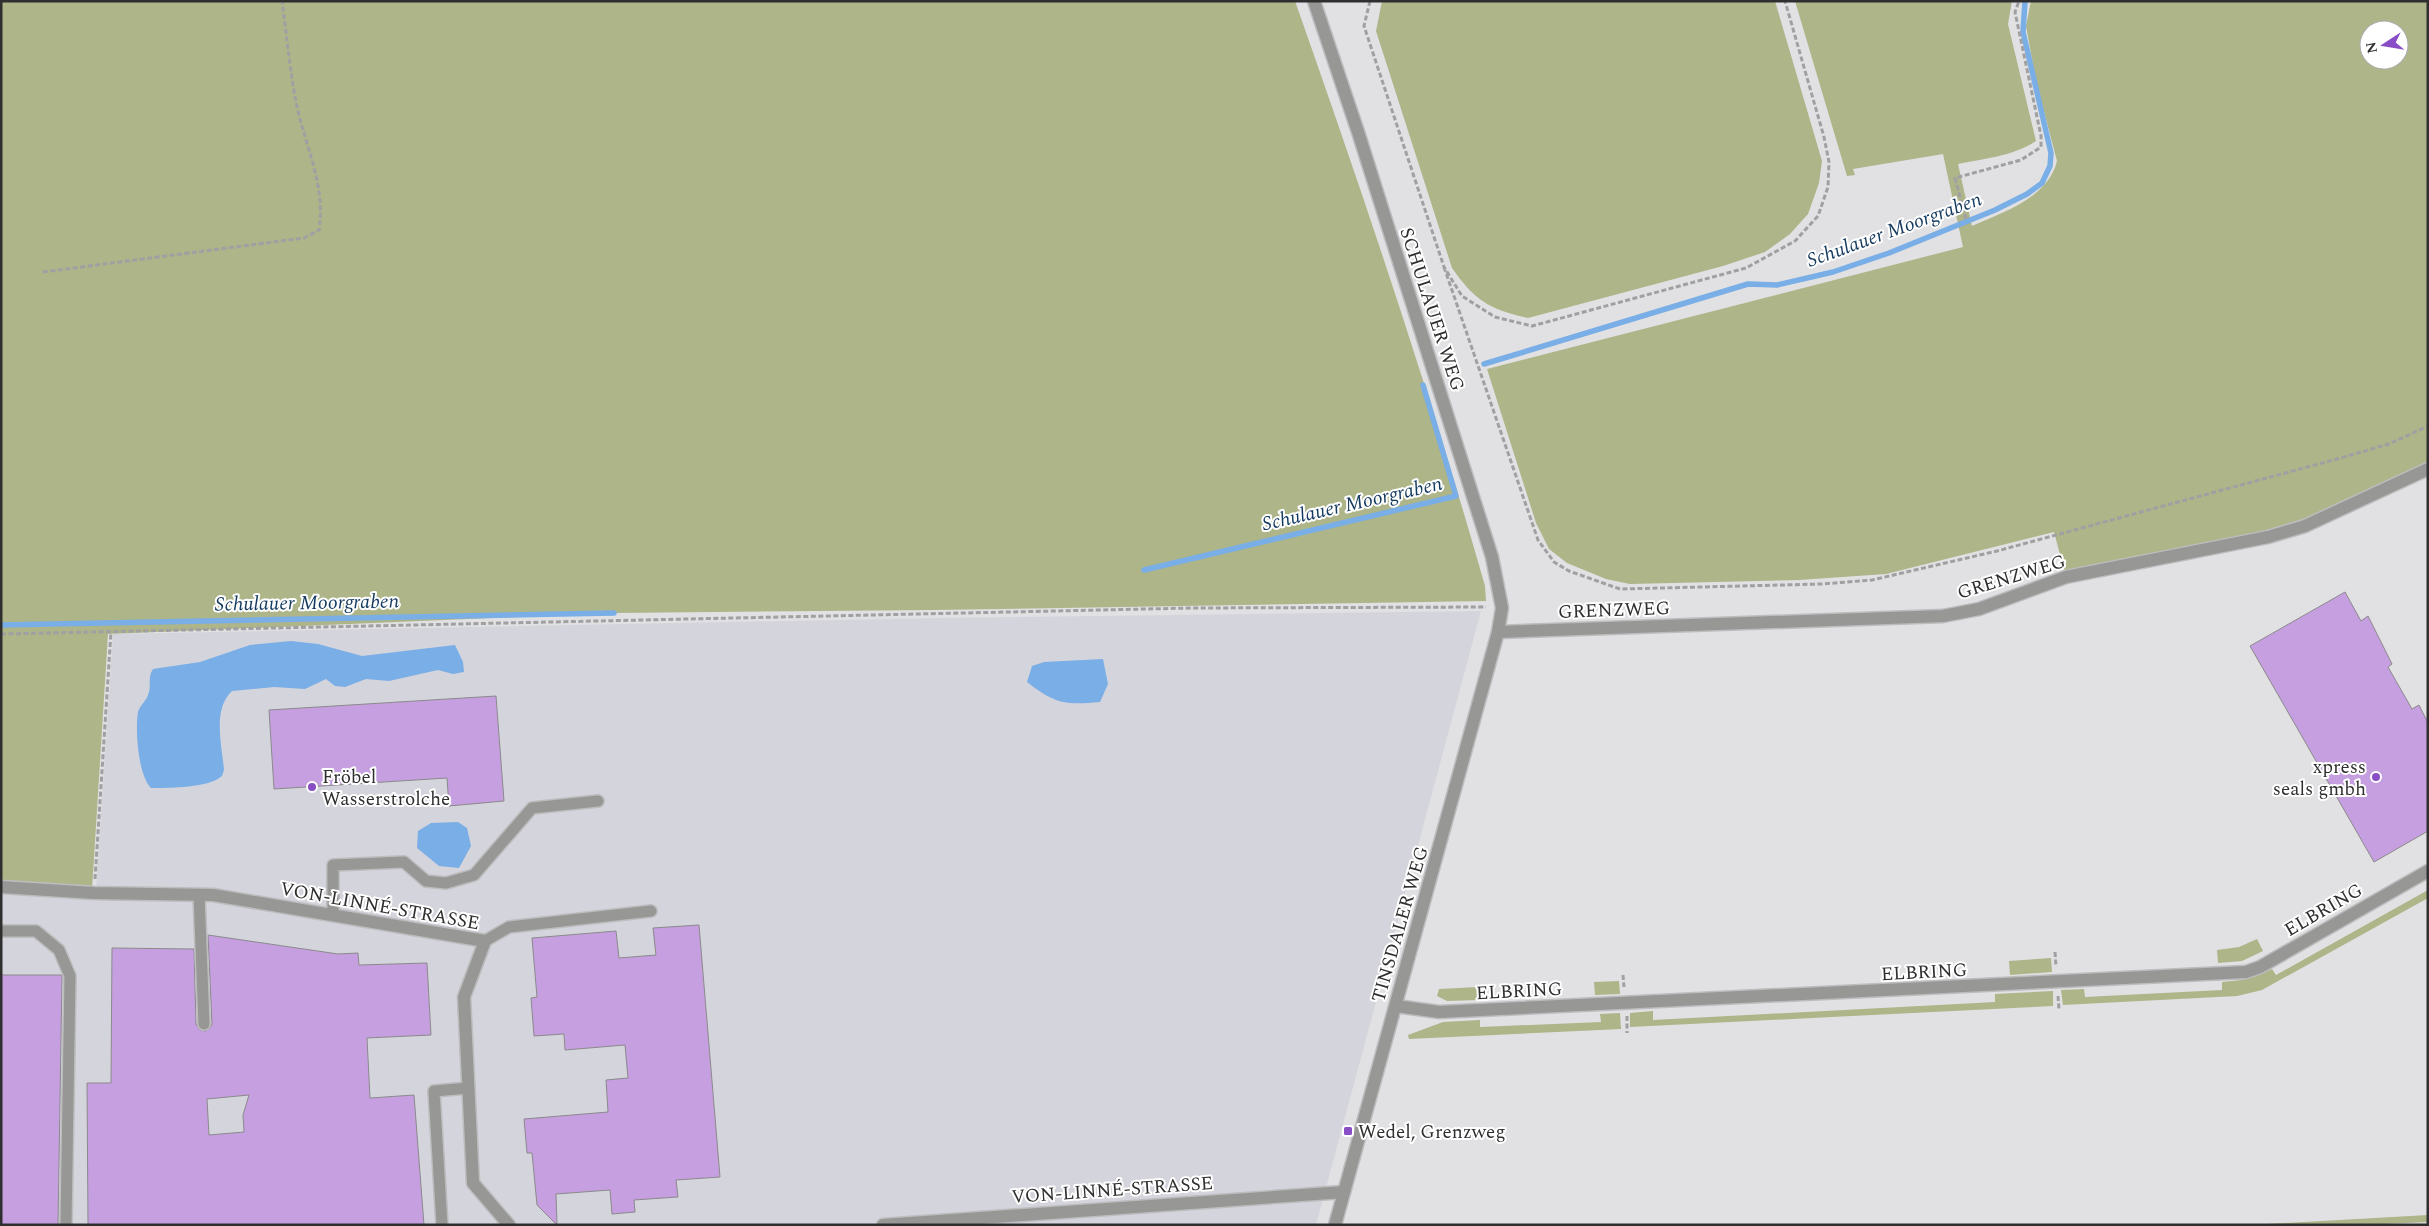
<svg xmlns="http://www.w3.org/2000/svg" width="2429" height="1226" font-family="Spectral,serif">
<rect width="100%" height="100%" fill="#e1e1e3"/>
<path fill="#d4d4dc" d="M 1481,611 L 1316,1225 L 1,1225 L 1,885 L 96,890 L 113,634 L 938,618 Z"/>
<path fill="#adb589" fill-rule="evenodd" d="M 1,1 L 1295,1 C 1363,194 1429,389 1485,586 L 1486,601 L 934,610 L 614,613 L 108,634 L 92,890 L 1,885 Z
M 1382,1 L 1775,1 L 1822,161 L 1819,183 L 1808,214 L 1790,234 L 1765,252 L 1723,266 L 1528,318 C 1489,309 1475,301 1452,268 L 1376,31 Z
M 1795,1 L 2012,1 L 2008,24 L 2036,141 C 2014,156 1983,159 1958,164 L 1972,226 C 2003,212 2048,198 2057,161 L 2036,81 L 2026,26 L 2031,1 L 2428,1 L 2428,469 L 2305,526 L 2066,577 L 2054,532 L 1886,574 L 1799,580 L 1630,584 L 1606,579 L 1567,563 L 1549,549 L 1536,523 L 1487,369 L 1963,247 L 1943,154 L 1853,169 L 1855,175 L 1847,176 ZM 2369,30 L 2399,30 L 2399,60 L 2369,60 Z
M 2428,890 L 2428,898 L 2262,990 L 2237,996 L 2063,1005 L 2061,990 L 2084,989 L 2085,997 L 2222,990 L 2222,982 L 2241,980 L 2272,969 L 2276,975 Z
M 2257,939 L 2263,951 L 2242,961 L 2218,963 L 2217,950 L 2239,947 Z
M 2051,958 L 2052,972 L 2010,975 L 2009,961 Z
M 1619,981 L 1620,994 L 1595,995 L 1594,982 Z
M 1478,987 L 1480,1000 L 1447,1001 L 1437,996 L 1439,989 Z
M 2053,991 L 2053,1006 L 1630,1027 L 1630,1013 L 1653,1011 L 1653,1020 L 1995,1002 L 1995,994 Z
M 1620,1013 L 1621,1029 L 1409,1039 L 1408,1035 L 1443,1022 L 1480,1020 L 1480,1027 L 1601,1022 L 1600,1014 Z
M 2428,1215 L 2428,1222 L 2365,1225 L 2248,1225 Z"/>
<path fill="#79aee6" d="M 291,641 L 318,644 L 362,656 L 455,645 L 463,662 L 464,672 L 453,674 L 438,670 L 389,681 L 366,679 L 345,687 L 335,686 L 326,679 L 305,689 L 274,687 L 232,691 C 212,710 222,745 224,770 L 222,776 C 209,788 170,788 151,788 C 138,775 135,730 138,712 C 140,705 146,701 148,695 C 152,686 147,678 153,669 L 200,662 L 250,645 Z
M 1103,659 L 1108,684 L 1100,702 C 1065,705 1055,704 1027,682 L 1032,666 L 1044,662 Z
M 458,822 L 467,828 L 471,846 L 459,868 L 439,866 L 417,848 L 418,831 L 431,823 Z"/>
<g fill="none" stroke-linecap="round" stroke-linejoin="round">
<path stroke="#79aee6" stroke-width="5.5" d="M 1484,364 L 1748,284 L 1777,285 L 1833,272 L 1889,253 L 1995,210 L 2027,194 L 2042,183 L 2050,166 L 2051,153 L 2023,32 L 2025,1
M 1144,570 L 1456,496 L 1423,385
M 1,625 L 614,613"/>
</g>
<path fill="#c59fe0" stroke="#8b8a8b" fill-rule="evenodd" d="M 2345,592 L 2361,621 L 2368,616 L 2392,664 L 2388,667 L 2412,709 L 2419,705 L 2428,723 L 2428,831 L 2374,862 L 2250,646 Z
M 496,696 L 504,801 L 449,806 L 447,778 L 274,789 L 269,710 Z
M 699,925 L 720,1177 L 676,1180 L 678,1197 L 634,1200 L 635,1212 L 612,1214 L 610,1190 L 556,1194 L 557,1225 L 537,1205 L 532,1153 L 527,1153 L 524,1119 L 608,1112 L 606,1080 L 628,1078 L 625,1045 L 565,1050 L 564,1034 L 534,1036 L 531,998 L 537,997 L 532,938 L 616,931 L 619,958 L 656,955 L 653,928 Z
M 208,935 L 338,954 L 358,953 L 359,965 L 427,963 L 431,1035 L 367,1038 L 370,1098 L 414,1095 L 424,1225 L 88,1225 L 87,1083 L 111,1083 L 112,948 L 194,949 L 196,1024 L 200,1030 L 205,1031 L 210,1028 L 212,1024 ZM 249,1095 L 243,1115 L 244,1132 L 209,1135 L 207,1099 Z
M 1,975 L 62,975 L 62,977 L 58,1225 L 1,1225 Z"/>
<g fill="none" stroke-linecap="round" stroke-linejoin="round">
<defs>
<path id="service" d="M 199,895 L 204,1024
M 333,915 L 333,865 L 404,862 L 426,881 L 446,883 L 474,875 L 532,808 L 598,801
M 1,931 L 36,931 L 59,950 L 70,976 L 66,1225
M 485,941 L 509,927 L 651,911
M 442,1225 L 434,1091 L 468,1088"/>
<path id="minor" d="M 1498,632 L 1943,616 L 1979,609 L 2066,577 L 2268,537 L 2305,526 L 2428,469
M 1,887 L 94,893 L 213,895 L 485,941 L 464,997 L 473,1183 L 509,1225
M 1396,1006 L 1439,1012 L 2246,972 L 2260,967 L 2428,871
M 883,1225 L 1344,1192"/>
<path id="tertiary" d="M 1314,1 L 1359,135 L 1492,557 L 1502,608 L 1498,632 L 1335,1225"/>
</defs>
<use href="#service" stroke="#bdbdbf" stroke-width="14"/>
<use href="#minor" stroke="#bdbdbf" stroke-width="15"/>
<use href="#tertiary" stroke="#bdbdbf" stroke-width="15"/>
<path stroke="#a0a0a2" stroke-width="3" stroke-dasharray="5 2.5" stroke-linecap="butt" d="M 1370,1 L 1364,26 L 1444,267 L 1462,296 L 1495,317 L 1532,326 L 1746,268 L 1795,241 L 1818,216 L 1828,187 L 1829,162 L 1824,137 L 1785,1
M 1966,219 L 1955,178 L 2021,160 L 2041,147 L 2041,136 L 2015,12 L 2019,1
M 1444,267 L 1538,540 L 1554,562 L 1569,571 L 1620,589 L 1822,584 L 1872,580 L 1997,551 L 2337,459 L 2389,444 L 2428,426
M 43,272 L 304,238 L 319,230 C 326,189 307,150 298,111 C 290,75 287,37 282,1
M 1,634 L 1192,608 L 1486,607
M 95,879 L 111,632
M 2055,952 L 2056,967
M 1623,975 L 1624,987
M 2058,996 L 2059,1010
M 1627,1016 L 1627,1033"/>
<use href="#service" stroke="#979796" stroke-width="11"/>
<use href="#minor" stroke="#979796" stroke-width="12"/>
<use href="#tertiary" stroke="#979796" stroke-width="12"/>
</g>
<g fill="#894ec5" stroke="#fff" stroke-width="2">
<circle cx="2376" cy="777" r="5"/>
<circle cx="312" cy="787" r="5"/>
<rect x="1343" y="1126" width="10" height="10" rx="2.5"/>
</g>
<g text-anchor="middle" stroke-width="4" stroke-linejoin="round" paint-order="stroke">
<g font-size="19" fill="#2f2f30" stroke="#fff">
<text transform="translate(1433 309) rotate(72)" y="7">SCHULAUER WEG</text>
<text transform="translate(2011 576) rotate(-17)" y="7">GRENZWEG</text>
<text transform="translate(1614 609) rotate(-2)" y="7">GRENZWEG</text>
<text transform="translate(380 905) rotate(10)" y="7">VON-LINNÉ-STRASSE</text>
<text transform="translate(2323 909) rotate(-30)" y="7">ELBRING</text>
<text transform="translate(1399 924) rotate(-74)" y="7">TINSDALER WEG</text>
<text transform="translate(1924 971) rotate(-3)" y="7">ELBRING</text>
<text transform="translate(1519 990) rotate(-3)" y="7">ELBRING</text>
<text transform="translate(1112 1189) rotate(-4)" y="7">VON-LINNÉ-STRASSE</text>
</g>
<g font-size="19" fill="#2f2f30" stroke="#fff" text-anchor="start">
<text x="2366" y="773" text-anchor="end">xpress<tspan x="2366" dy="22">seals gmbh</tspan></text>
<text x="322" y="783">Fröbel<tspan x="322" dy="22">Wasserstrolche</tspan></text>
<text x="1358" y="1138">Wedel, Grenzweg</text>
</g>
<g font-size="20" font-style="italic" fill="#143a5f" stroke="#fff">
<text transform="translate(1894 229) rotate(-20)" y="7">Schulauer Moorgraben</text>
<text transform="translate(1352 503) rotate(-13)" y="7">Schulauer Moorgraben</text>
<text transform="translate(307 602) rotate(-1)" y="7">Schulauer Moorgraben</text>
</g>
</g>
<rect width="2429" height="1226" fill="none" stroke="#2f2f30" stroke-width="5"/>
<g transform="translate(2384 45) rotate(258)"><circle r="24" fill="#ffffff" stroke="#acacac"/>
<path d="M0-4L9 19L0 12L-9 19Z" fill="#894ec5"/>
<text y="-8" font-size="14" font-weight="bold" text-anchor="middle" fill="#2f2f30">N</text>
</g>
</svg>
